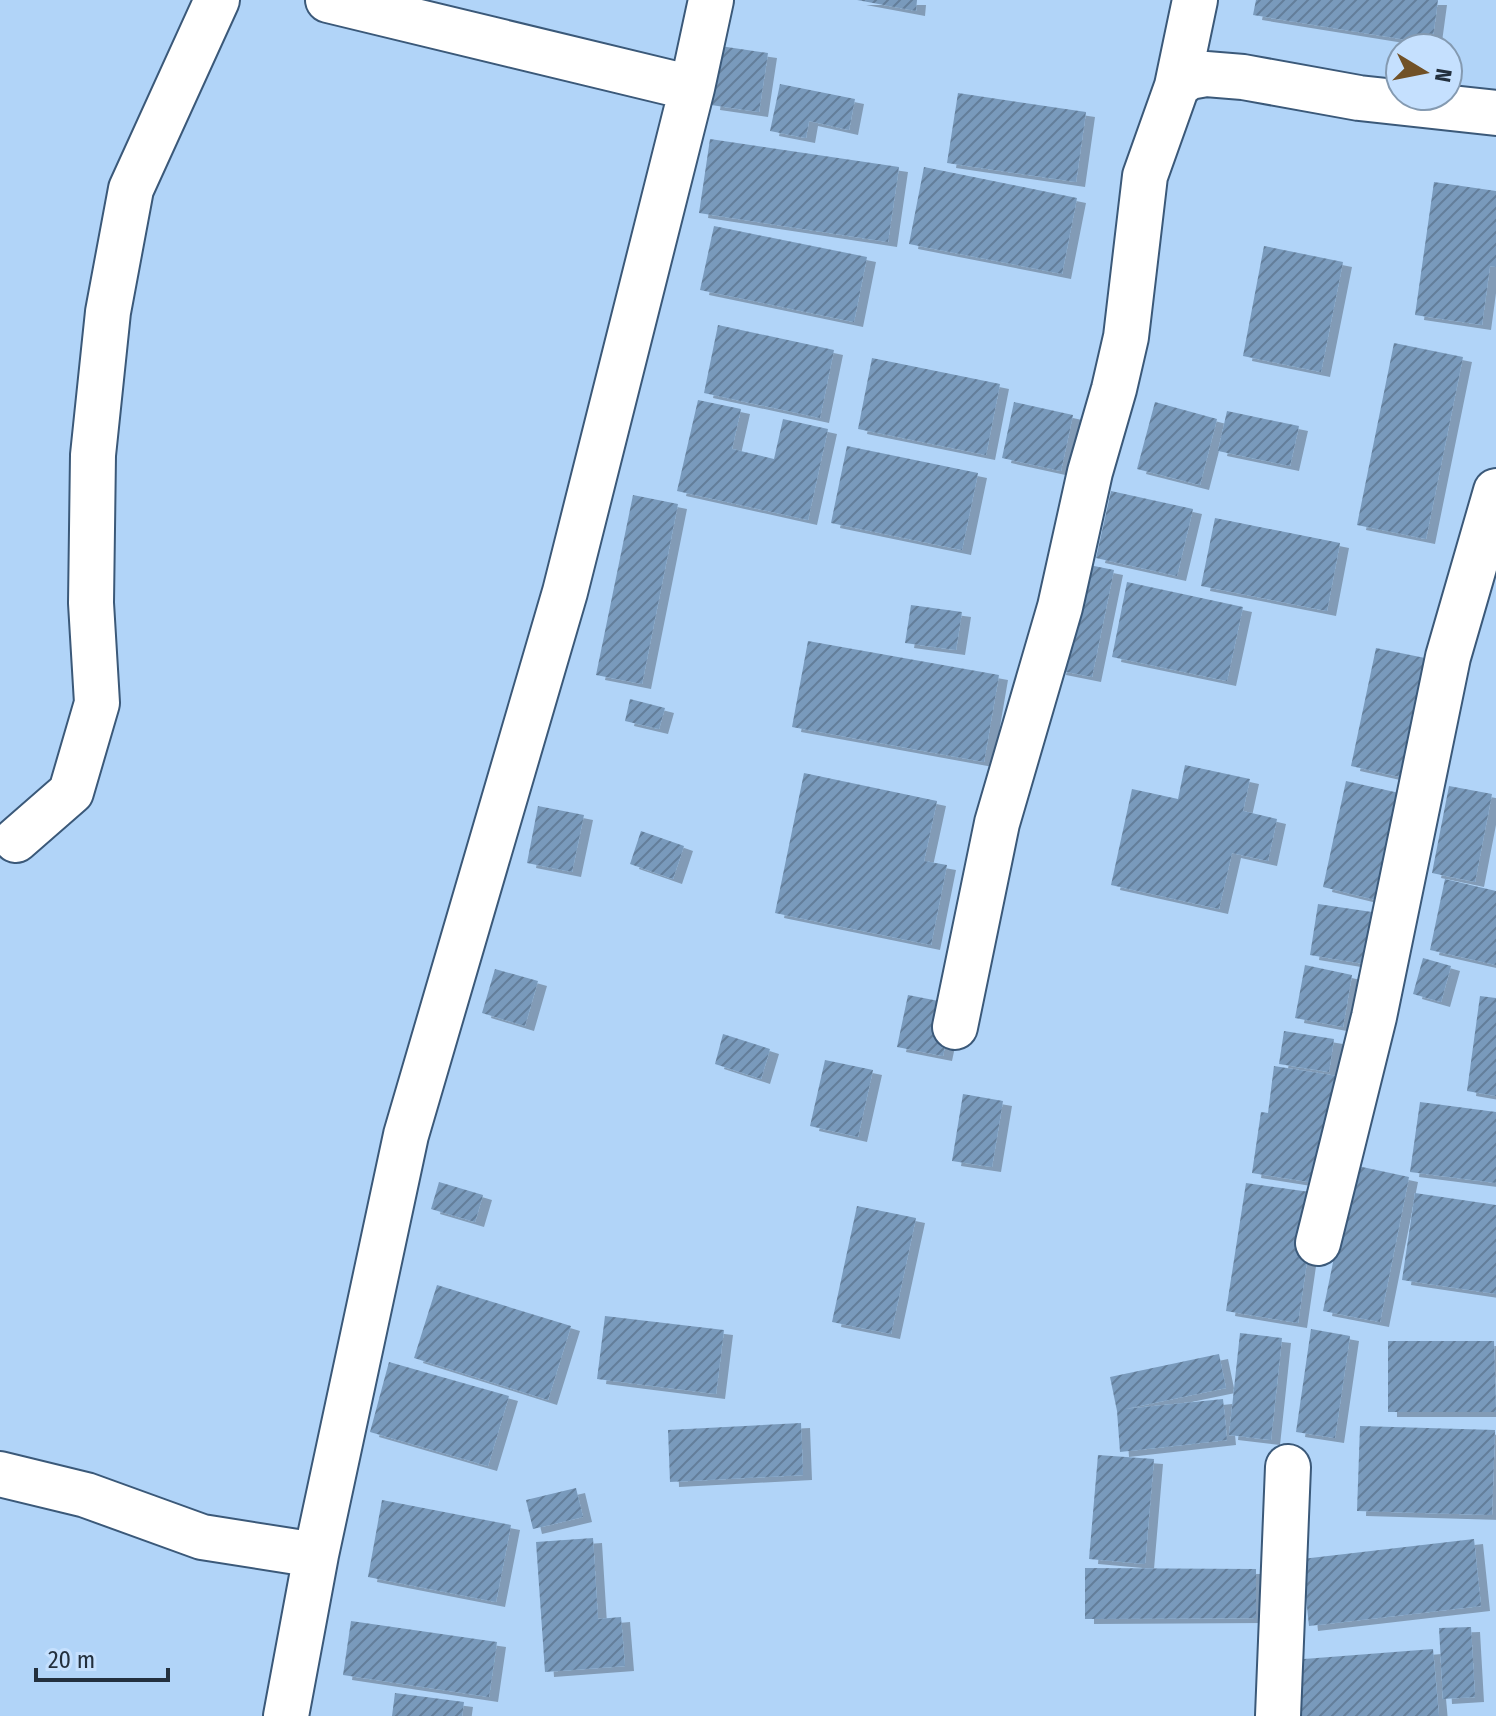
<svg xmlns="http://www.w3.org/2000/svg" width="1496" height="1716" font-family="'Fira Sans Condensed',sans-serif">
<defs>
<pattern id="building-hatch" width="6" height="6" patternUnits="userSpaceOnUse" patternTransform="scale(2)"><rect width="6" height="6" fill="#799abc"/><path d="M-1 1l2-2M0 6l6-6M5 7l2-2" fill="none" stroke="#637e9a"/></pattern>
<filter id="shadow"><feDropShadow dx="9" dy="5" stdDeviation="0" flood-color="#0004"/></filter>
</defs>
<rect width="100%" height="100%" fill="#b1d4f8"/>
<path fill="url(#building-hatch)" filter="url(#shadow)" d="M 857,0 L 917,0 L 916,11 Z
M 1256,0 L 1438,0 L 1432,44 L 1253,15 Z
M 720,46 L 768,53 L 759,112 L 711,105 Z
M 780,84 L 855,99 L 849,130 L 809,121 L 806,138 L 770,131 Z
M 958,93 L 1086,112 L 1076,182 L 947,163 Z
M 710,139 L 899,167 L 888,242 L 699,213 Z
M 924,167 L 1077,198 L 1062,274 L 909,244 Z
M 1434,182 L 1496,191 L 1496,267 L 1490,266 L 1482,325 L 1415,315 Z
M 714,226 L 867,257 L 854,322 L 700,290 Z
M 1264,246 L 1343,262 L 1321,372 L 1243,356 Z
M 718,325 L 834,350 L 820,418 L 704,393 Z
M 1394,343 L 1463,357 L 1426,539 L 1357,525 Z
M 872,358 L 1000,384 L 986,455 L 858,429 Z
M 698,400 L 741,409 L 732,449 L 774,459 L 783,419 L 828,429 L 808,520 L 677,491 Z
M 1014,402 L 1073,415 L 1061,471 L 1002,458 Z
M 1155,402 L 1217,419 L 1200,485 L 1137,469 Z
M 1227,411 L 1299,426 L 1290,466 L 1218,451 Z
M 847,446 L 978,473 L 962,550 L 831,523 Z
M 1111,491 L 1193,509 L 1177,576 L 1096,558 Z
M 633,495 L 678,504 L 642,684 L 596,675 Z
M 1215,518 L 1340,543 L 1327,611 L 1201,586 Z
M 1079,563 L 1114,570 L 1092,677 L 1057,670 Z
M 1127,582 L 1243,607 L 1227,681 L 1112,657 Z
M 911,605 L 962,612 L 956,650 L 905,643 Z
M 808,641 L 999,675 L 984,762 L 792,727 Z
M 1376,648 L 1425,658 L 1400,777 L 1351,766 Z
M 630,699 L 665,708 L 659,729 L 625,721 Z
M 1185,765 L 1250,779 L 1243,811 L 1277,819 L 1268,861 L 1232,853 L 1219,909 L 1111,885 L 1132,789 L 1178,799 Z
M 804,773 L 937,801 L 924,861 L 947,865 L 931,945 L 775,913 Z
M 1346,781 L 1399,793 L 1376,900 L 1323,887 Z
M 1449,786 L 1492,794 L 1475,882 L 1432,873 Z
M 538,806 L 584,815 L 572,872 L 527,863 Z
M 641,831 L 684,846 L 673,879 L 630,864 Z
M 1445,879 L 1496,891 L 1496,965 L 1430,950 Z
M 1318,904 L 1372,912 L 1364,964 L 1310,955 Z
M 1423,958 L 1451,966 L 1441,1002 L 1413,994 Z
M 1305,965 L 1352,975 L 1343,1027 L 1295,1018 Z
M 495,969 L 538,981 L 525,1026 L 482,1013 Z
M 908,995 L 954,1004 L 943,1056 L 897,1047 Z
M 1480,996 L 1496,998 L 1496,1096 L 1467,1091 Z
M 1284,1031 L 1334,1039 L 1329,1072 L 1279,1064 Z
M 723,1034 L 770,1049 L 761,1079 L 715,1064 Z
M 825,1060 L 873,1070 L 858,1137 L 810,1126 Z
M 1274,1066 L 1337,1076 L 1321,1184 L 1252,1173 L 1261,1112 L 1268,1113 Z
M 963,1094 L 1003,1101 L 992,1167 L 952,1161 Z
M 1420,1102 L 1496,1112 L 1496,1183 L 1410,1172 Z
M 1353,1165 L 1409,1177 L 1380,1322 L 1323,1311 Z
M 439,1182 L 483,1195 L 475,1222 L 431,1209 Z
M 1246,1183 L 1317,1193 L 1298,1323 L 1226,1311 Z
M 1415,1193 L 1496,1205 L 1496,1294 L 1402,1280 Z
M 857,1206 L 916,1218 L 891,1334 L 832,1322 Z
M 437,1285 L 571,1326 L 548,1400 L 414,1358 Z
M 605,1316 L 724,1330 L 716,1394 L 597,1379 Z
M 1311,1329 L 1350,1336 L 1335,1438 L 1296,1432 Z
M 1240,1333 L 1282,1338 L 1271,1440 L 1229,1435 Z
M 1388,1341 L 1494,1341 L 1496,1412 L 1388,1412 Z
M 1219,1354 L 1226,1388 L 1125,1409 L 1223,1399 L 1227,1440 L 1120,1452 L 1117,1411 L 1110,1377 Z
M 389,1362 L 509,1396 L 488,1466 L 370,1432 Z
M 801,1423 L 803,1475 L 670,1482 L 668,1430 Z
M 1360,1426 L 1495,1430 L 1492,1515 L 1357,1511 Z
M 1098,1455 L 1154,1459 L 1145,1564 L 1089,1559 Z
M 576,1488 L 583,1517 L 533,1529 L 526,1500 Z
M 382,1500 L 511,1525 L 496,1602 L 368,1577 Z
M 593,1538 L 598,1619 L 621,1617 L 625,1666 L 545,1672 L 536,1542 Z
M 1474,1539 L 1481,1606 L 1309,1626 L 1302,1559 Z
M 1085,1568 L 1256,1569 L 1256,1618 L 1085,1619 Z
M 351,1621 L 497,1642 L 489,1697 L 343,1675 Z
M 1471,1627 L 1475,1697 L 1443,1699 L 1439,1628 Z
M 1433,1649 L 1439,1716 L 1295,1716 L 1291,1660 Z
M 395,1693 L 464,1702 L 462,1716 L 392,1716 Z"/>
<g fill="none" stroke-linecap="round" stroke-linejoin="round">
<defs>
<path id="street" d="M 328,0 L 692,88
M 1177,86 L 1195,0
M 16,840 L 71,792 L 97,703 L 91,603 L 93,455 L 108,312 L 131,189 L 217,0
M 955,1027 L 997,823 L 1060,607 L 1090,472 L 1114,389 L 1126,337 L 1145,176 L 1177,86 L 1189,77 L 1206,74 L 1243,77 L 1359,98 L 1496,113
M 1318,1243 L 1374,1017 L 1448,657 L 1496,491
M 0,1474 L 86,1495 L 202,1537 L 316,1555
M 286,1716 L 316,1555 L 406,1135 L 565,592 L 692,88 L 711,0
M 1278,1716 L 1288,1467"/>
</defs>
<use href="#street" stroke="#3b5979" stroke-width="48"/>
<use href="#street" stroke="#fff" stroke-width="44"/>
</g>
<g transform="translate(1424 72) rotate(100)"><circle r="38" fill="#c5e0fe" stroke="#849ab1" stroke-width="2"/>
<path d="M0-6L14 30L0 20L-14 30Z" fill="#715127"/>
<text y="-12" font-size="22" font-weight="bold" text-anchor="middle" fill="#23303e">N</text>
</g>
<path d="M36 1668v12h132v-12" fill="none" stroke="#23303e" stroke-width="4"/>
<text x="48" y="1668" font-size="24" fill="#23303e" stroke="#c5e0fe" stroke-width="6" paint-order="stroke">20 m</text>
</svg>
